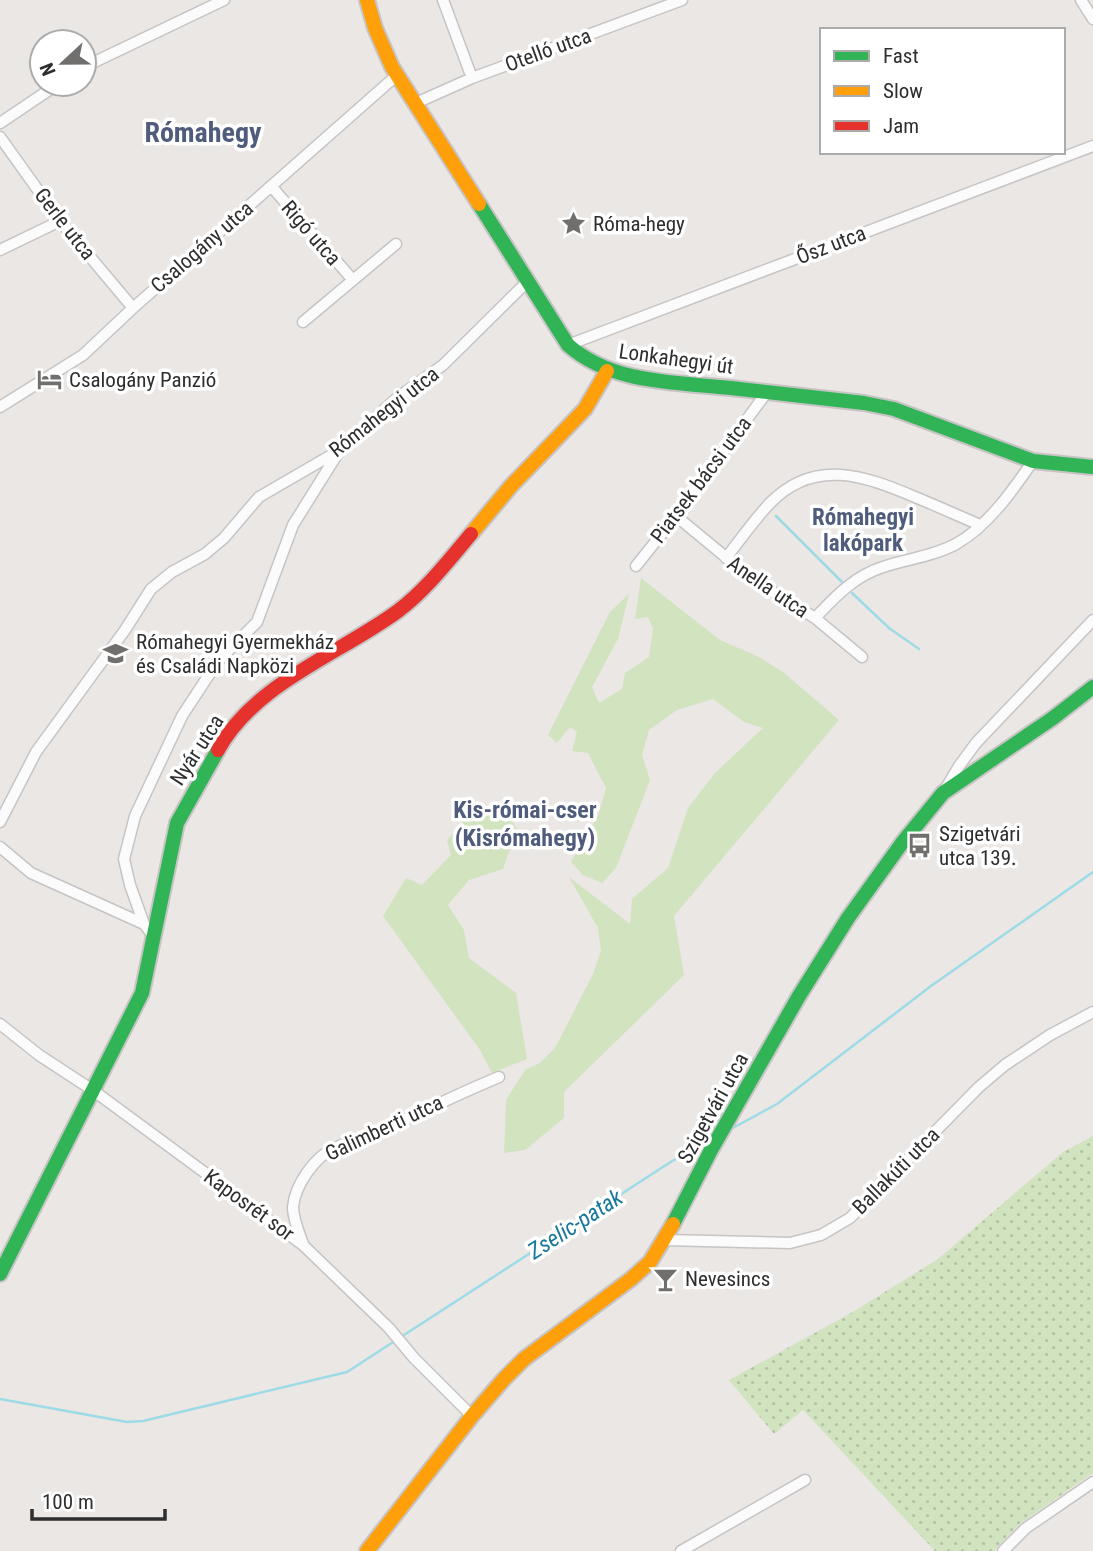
<svg xmlns="http://www.w3.org/2000/svg" width="1093" height="1551" font-family="'Roboto Condensed',sans-serif">
<defs>
<pattern id="park-dots" width="8" height="8" patternUnits="userSpaceOnUse" patternTransform="scale(1.75)"><rect width="8" height="8" fill="#d2e3c0"/><path d="M2 2h.1M6 6h.1" fill="none" stroke="#b5c3a5" stroke-width="1.8" stroke-linecap="round"/></pattern>
</defs>
<rect width="100%" height="100%" fill="#ebe7e4"/>
<path fill="#d2e3c0" d="M 641,578 L 720,640 L 757,656 L 783,672 L 839,720 L 674,916 L 684,975 L 564,1092 L 564,1118 L 525,1150 L 504,1153 L 506,1100 L 525,1070 L 540,1063 L 555,1048 L 593,974 L 601,951 L 598,928 L 569,877 L 630,924 L 632,899 L 668,868 L 688,808 L 715,773 L 763,728 L 744,722 L 713,699 L 677,710 L 649,730 L 642,755 L 650,780 L 616,868 L 602,883 L 583,875 L 571,862 L 598,816 L 606,788 L 588,753 L 572,751 L 577,732 L 570,727 L 557,743 L 548,735 L 610,612 L 629,594 L 618,639 L 592,687 L 599,703 L 622,689 L 625,673 L 649,657 L 653,629 L 648,617 L 635,619 Z
M 477,806 L 505,809 L 517,829 L 503,869 L 469,880 L 448,905 L 464,930 L 469,958 L 516,993 L 527,1059 L 492,1073 L 480,1050 L 383,916 L 406,878 L 422,885 L 451,855 L 447,840 Z"/>
<path fill="url(#park-dots)" d="M 1093,1136 L 1093,1473 L 1021,1523 L 994,1551 L 935,1551 L 803,1410 L 774,1434 L 729,1380 L 851,1313 L 938,1259 L 1063,1152 Z"/>
<g fill="none" stroke-linecap="round" stroke-linejoin="round">
<path stroke="#9ddbe7" stroke-width="2.5" d="M 776,516 L 842,582
M 852,593 L 889,628 L 919,649
M 731,1129 L 777,1104 L 931,986 L 1093,872
M 0,1399 L 127,1422 L 143,1421 L 347,1372 L 669,1163 L 709,1140"/>
<defs>
<path id="street" d="M 443,0 L 472,78
M 1081,0 L 1093,19
M 84,67 L 224,0
M 416,103 L 472,78 L 682,0
M 0,123 L 58,84
M 0,137 L 60,221 L 133,308
M 271,186 L 352,279
M 0,250 L 60,221
M 303,322 L 396,244
M 568,345 L 1093,146
M 0,407 L 83,355 L 133,308 L 396,76
M 676,516 L 751,578 L 815,618 L 862,657
M 726,558 C 740,540 754,520 770,503 C 815,457 865,476 915,497 C 937,506 959,516 980,525
M 636,566 L 676,516 L 767,392
M 815,618 C 835,597 854,576 883,567 C 907,559 934,556 956,544 C 988,526 1013,490 1033,461
M 946,788 L 959,766 L 976,743 L 1093,620
M 0,822 L 36,752 L 125,630 L 151,589 L 172,572 L 205,554 L 224,538 L 259,497 L 340,450 L 397,398 L 443,365 L 528,281
M 0,847 L 31,873 L 144,924 L 155,938
M 144,924 L 130,885 L 124,859 L 135,816 L 182,716 L 218,661 L 257,622 L 293,525 L 338,453
M 0,1024 L 39,1055 L 94,1091 L 303,1245 L 389,1328 L 414,1358 L 472,1416
M 665,1240 L 790,1243 L 821,1235 L 850,1218 L 979,1087 L 1005,1065 L 1050,1035 L 1093,1012
M 303,1244 C 299,1233 293,1219 293,1207 C 295,1185 315,1156 335,1148 C 352,1140 370,1137 386,1129 C 423,1111 460,1093 499,1077
M 681,1551 L 805,1480
M 1003,1551 L 1026,1528 L 1093,1482"/>
<path id="fast" d="M 479,204 L 568,345 C 612,384 675,382 731,388 C 775,393 820,398 864,403 L 894,409 L 1033,461 L 1093,467
M 673,1224 L 711,1150 L 799,996 L 848,918 L 902,843 L 943,793 L 1053,718 L 1093,687
M 0,1274 L 142,993 L 177,823 L 218,750"/>
<path id="slow" d="M 367,0 L 375,28 L 392,67 L 479,204
M 471,534 L 511,486 L 585,409 L 607,371
M 367,1551 L 472,1416 L 504,1379 L 524,1359 L 631,1279 L 650,1262 L 673,1224"/>
<path id="jam" d="M 218,750 C 255,683 338,655 398,611 C 426,590 449,560 471,534"/>
</defs>
<use href="#street" stroke="#c6c4c4" stroke-width="13"/>
<use href="#fast" stroke="#c6c4c4" stroke-width="18"/>
<use href="#slow" stroke="#c6c4c4" stroke-width="18"/>
<use href="#jam" stroke="#c6c4c4" stroke-width="18"/>
<use href="#street" stroke="#fcfbfb" stroke-width="10"/>
<use href="#fast" stroke="#30b455" stroke-width="14"/>
<use href="#slow" stroke="#ff9f0a" stroke-width="14"/>
<use href="#jam" stroke="#e5322d" stroke-width="14"/>
</g>
<defs>
<symbol id="sight-bare" viewBox="-9 -9 18 18"><path d="M0-6L1.8-2.2L6-1.7L2.9 1.2L3.7 5.4L0 3.3L-3.7 5.4L-2.9 1.2L-6-1.7L-1.8-2.2Z" fill="#706f6e" stroke="#fff" stroke-width="2.5" paint-order="stroke"/></symbol>
<symbol id="hotel-bare" viewBox="-9 -9 18 18"><path d="M-6-4.5h1.5V1H6V5H4.5V3h-9V5H-6ZM-4 0a1.8 1.8 0 1 1 3.6 0ZM.5 0V-2.5h3Q6-2.5 6 0Z" fill="#706f6e" stroke="#fff" stroke-width="2.5" paint-order="stroke"/></symbol>
<symbol id="school-bare" viewBox="-9 -9 18 18"><path d="M0-5L7-2L0 1L-7-2ZM-4 1L0 2.5L4 1V4Q0 6-4 4Z" fill="#706f6e" stroke="#fff" stroke-width="2.5" paint-order="stroke"/></symbol>
<symbol id="bus-bare" viewBox="-9 -9 18 18"><path d="M-5-6H5V4H4V6H2V4H-2V6H-4V4H-5ZM-3.5-4V0h7V-4ZM-3.5 1.2v1.5H-2V1.2ZM2 1.2v1.5H3.5V1.2Z" fill="#706f6e" stroke="#fff" stroke-width="2.5" paint-order="stroke"/></symbol>
<symbol id="bar-bare" viewBox="-9 -9 18 18"><path d="M-6-5H6L.8 .8V4.5H3.5V6h-7V4.5H-.8V.8Z" fill="#706f6e" stroke="#fff" stroke-width="2.5" paint-order="stroke"/></symbol>
</defs>
<g fill-rule="evenodd">
<use href="#sight-bare" x="556" y="206" width="35" height="35"/>
<use href="#hotel-bare" x="32" y="362" width="35" height="35"/>
<use href="#school-bare" x="98" y="636" width="35" height="35"/>
<use href="#bus-bare" x="902" y="828" width="35" height="35"/>
<use href="#bar-bare" x="648" y="1262" width="35" height="35"/>
</g>
<g text-anchor="middle" stroke-width="7" stroke-linejoin="round" paint-order="stroke">
<g font-size="21" fill="#2e2e2e" stroke="#fff">
<text transform="translate(548 50) rotate(-20)" y="7">Otelló utca</text>
<text transform="translate(65 224) rotate(52)" y="7">Gerle utca</text>
<text transform="translate(311 233) rotate(49)" y="7">Rigó utca</text>
<text transform="translate(831 245) rotate(-21)" y="7">Ősz utca</text>
<text transform="translate(202 247) rotate(-41)" y="7">Csalogány utca</text>
<text transform="translate(676 359) rotate(8)" y="7">Lonkahegyi út</text>
<text transform="translate(384 412) rotate(-38)" y="7">Rómahegyi utca</text>
<text transform="translate(701 480) rotate(-53)" y="7">Piatsek bácsi utca</text>
<text transform="translate(768 587) rotate(34)" y="7">Anella utca</text>
<text transform="translate(197 750) rotate(-57)" y="7">Nyár utca</text>
<text transform="translate(713 1108) rotate(-61)" y="7">Szigetvári utca</text>
<text transform="translate(384 1128) rotate(-25)" y="7">Galimberti utca</text>
<text transform="translate(896 1171) rotate(-45)" y="7">Ballakúti utca</text>
<text transform="translate(249 1205) rotate(36)" y="7">Kaposrét sor</text>
</g>
<g font-size="21" fill="#2e2e2e" stroke="#fff" text-anchor="start">
<text x="593" y="231">Róma-hegy</text>
<text x="69" y="387">Csalogány Panzió</text>
<text x="136" y="649">Rómahegyi Gyermekház<tspan x="136" dy="24">és Családi Napközi</tspan></text>
<text x="939" y="841">Szigetvári<tspan x="939" dy="24">utca 139.</tspan></text>
<text x="685" y="1286">Nevesincs</text>
</g>
<g font-size="23" font-weight="bold" fill="#505c7c" stroke="#fff">
<text x="863" y="525">Rómahegyi<tspan x="863" dy="26">lakópark</tspan></text>
</g>
<g font-size="23" font-style="italic" fill="#177899" stroke="#fff">
<text transform="translate(575 1224) rotate(-33)" y="8">Zselic-patak</text>
</g>
<g font-size="24" font-weight="bold" fill="#505c7c" stroke="#fff">
<text x="525" y="818">Kis-római-cser<tspan x="525" dy="28">(Kisrómahegy)</tspan></text>
</g>
<g font-size="28" font-weight="bold" fill="#505c7c" stroke="#fff">
<text x="203" y="142">Rómahegy</text>
</g>
</g>
<rect x="820" y="28" width="245" height="126" fill="#ffffff" stroke="#ababab" stroke-width="2"/>
<rect x="834" y="51" width="35" height="10" fill="#30b455" stroke="#ababab" stroke-width="2"/>
<text x="883" y="63" font-size="21" fill="#2e2e2e">Fast</text>
<rect x="834" y="86" width="35" height="10" fill="#ff9f0a" stroke="#ababab" stroke-width="2"/>
<text x="883" y="98" font-size="21" fill="#2e2e2e">Slow</text>
<rect x="834" y="121" width="35" height="10" fill="#e5322d" stroke="#ababab" stroke-width="2"/>
<text x="883" y="133" font-size="21" fill="#2e2e2e">Jam</text>
<g transform="translate(63 63) rotate(248)"><circle r="33" fill="#ffffff" stroke="#ababab" stroke-width="2"/>
<path d="M0-5L12 26L0 18L-12 26Z" fill="#706f6e"/>
<text y="-10" font-size="19" font-weight="bold" text-anchor="middle" fill="#2e2e2e">N</text>
</g>
<path d="M32 1509v10h133v-10" fill="none" stroke="#2e2e2e" stroke-width="3.5"/>
<text x="42" y="1509" font-size="21" fill="#2e2e2e" stroke="#ffffff" stroke-width="5" paint-order="stroke">100 m</text>
</svg>
